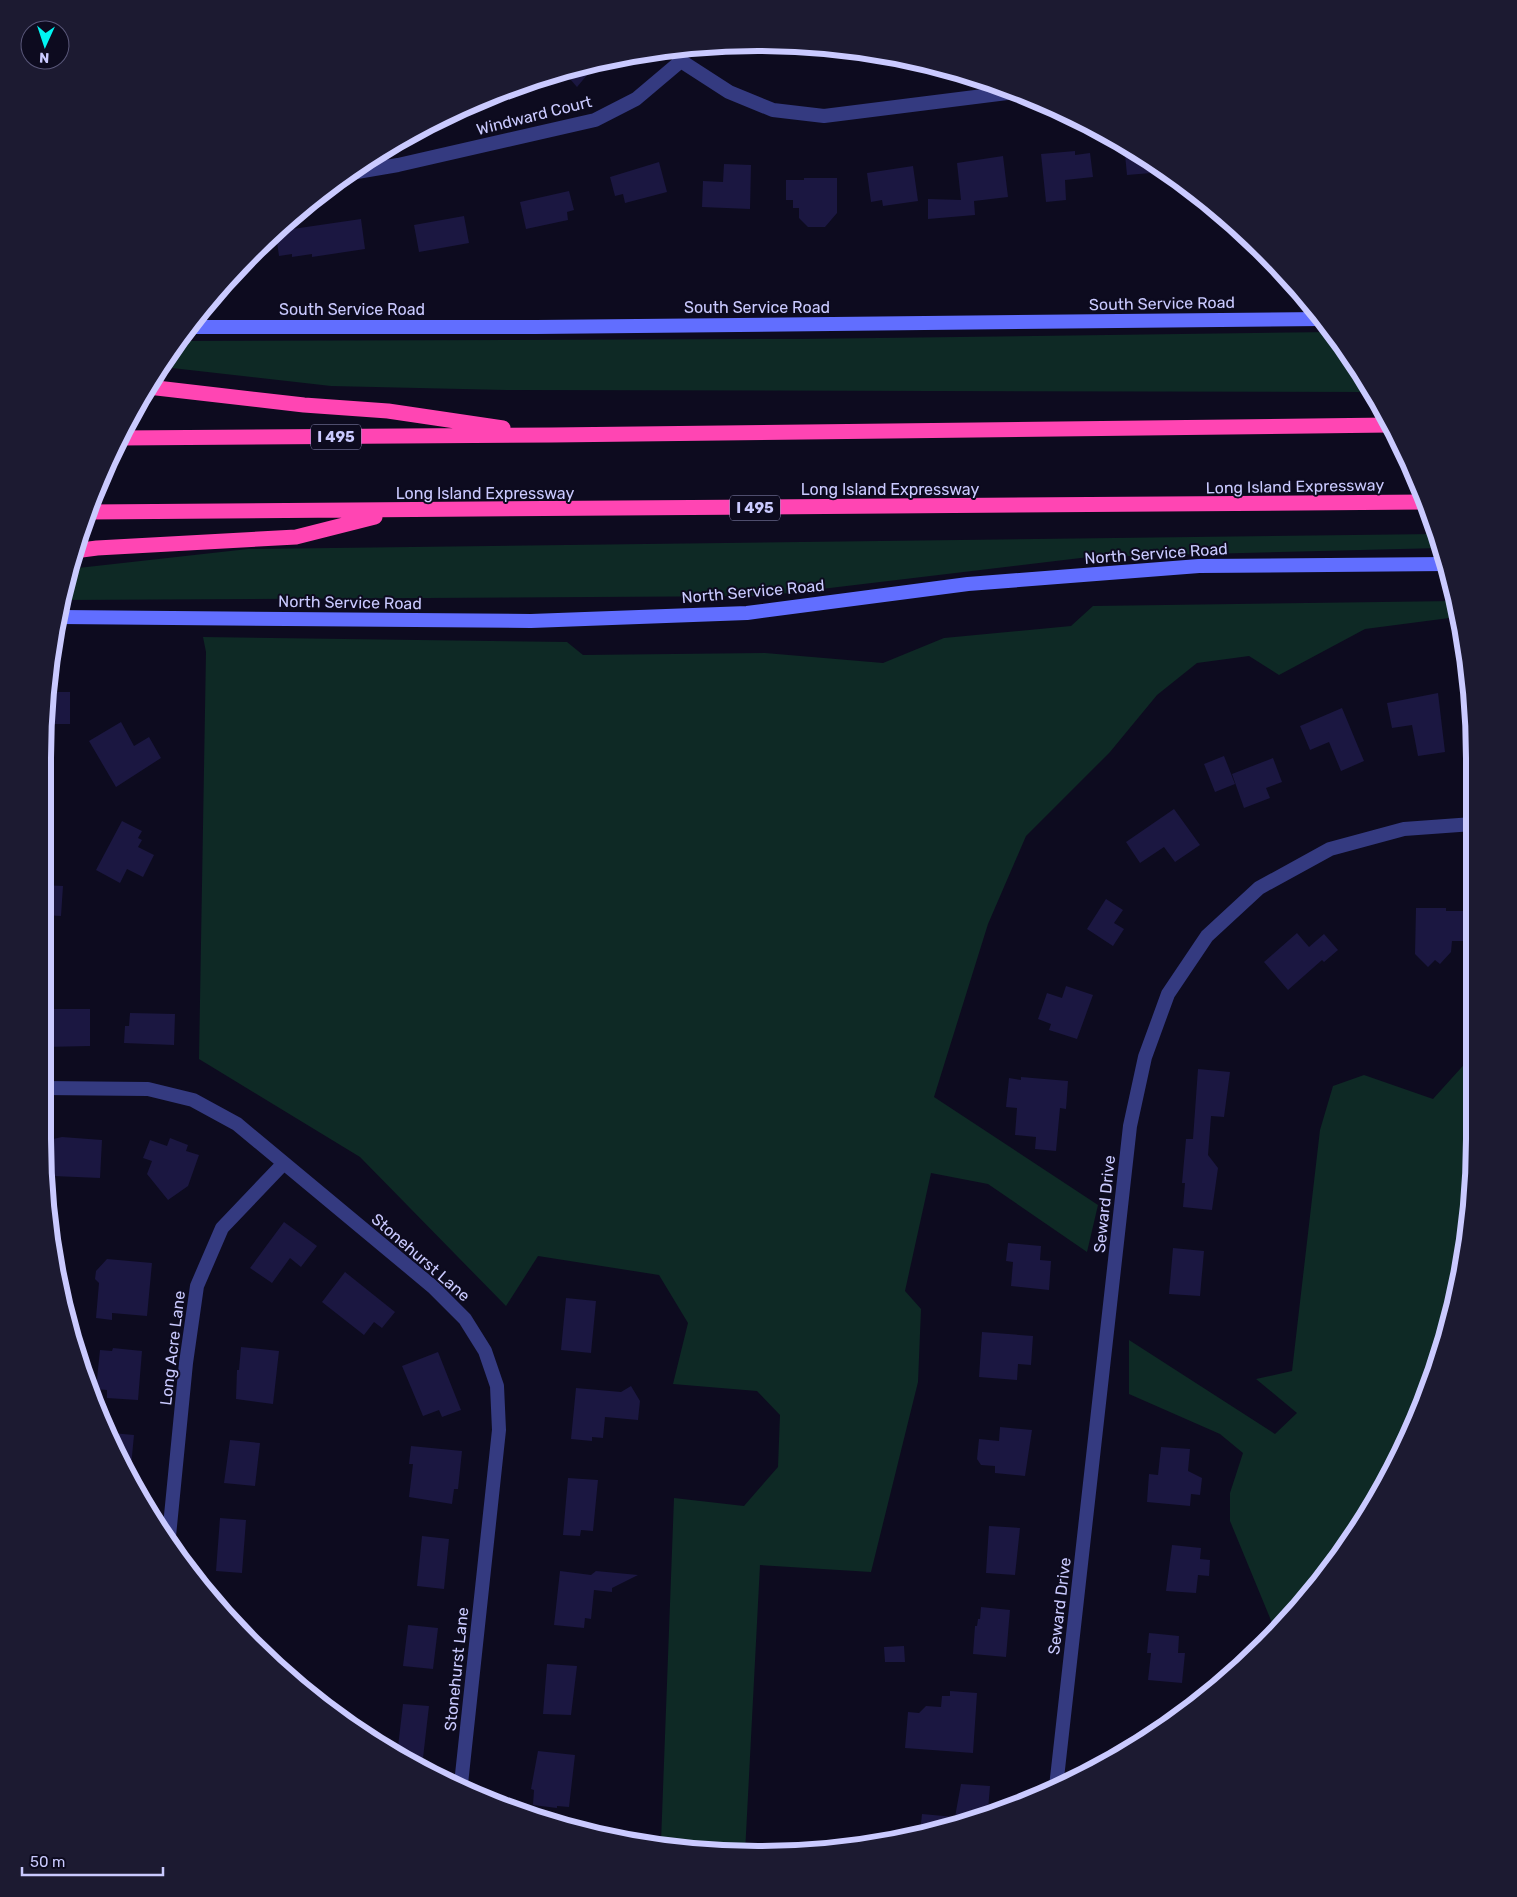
<svg xmlns="http://www.w3.org/2000/svg" width="1517" height="1897" font-family="Rubik,sans-serif">
<rect width="100%" height="100%" fill="#0d0b1f"/>
<path fill="#0e2925" d="M 1333,332 L 1370,392 L 506,390 L 331,386 L 163,367 L 181,341 L 799,339 Z
M 1435,534 L 1441,548 L 1089,557 L 763,596 L 62,600 L 69,569 L 248,549 Z
M 1455,601 L 1457,617 L 1365,629 L 1279,675 L 1249,656 L 1197,663 L 1157,695 L 1110,752 L 1026,836 L 988,924 L 934,1097 L 1098,1205 L 1087,1252 L 988,1184 L 931,1173 L 905,1291 L 921,1309 L 918,1382 L 871,1572 L 760,1565 L 745,1853 L 661,1842 L 674,1498 L 744,1506 L 778,1467 L 780,1415 L 757,1391 L 673,1384 L 688,1323 L 659,1275 L 538,1256 L 506,1306 L 360,1157 L 199,1059 L 206,652 L 203,637 L 567,642 L 583,655 L 765,653 L 883,663 L 944,638 L 1071,626 L 1093,606 Z
M 1470,1058 L 1473,1058 L 1473,1185 L 1450,1324 L 1401,1455 L 1326,1575 L 1275,1630 L 1230,1521 L 1230,1493 L 1243,1453 L 1220,1434 L 1129,1394 L 1129,1340 L 1275,1434 L 1297,1413 L 1256,1379 L 1292,1371 L 1320,1130 L 1333,1086 L 1364,1075 L 1433,1099 Z"/>
<path fill="#1b1741" d="M 597,63 L 577,87 L 563,71 L 573,67 Z
M 1124,144 L 1130,148 L 1163,172 L 1127,175 Z
M 1075,151 L 1075,155 L 1090,153 L 1093,177 L 1065,180 L 1066,200 L 1046,202 L 1041,154 Z
M 1003,156 L 1008,197 L 974,201 L 975,215 L 928,219 L 928,199 L 961,200 L 957,163 Z
M 659,162 L 667,192 L 625,203 L 623,194 L 615,196 L 610,177 Z
M 724,164 L 751,165 L 750,209 L 702,207 L 703,181 L 723,182 Z
M 913,166 L 918,201 L 883,206 L 882,200 L 871,202 L 867,173 Z
M 804,178 L 837,178 L 837,213 L 825,227 L 808,227 L 799,218 L 799,208 L 793,208 L 793,200 L 786,200 L 786,180 L 804,180 Z
M 569,191 L 574,210 L 567,212 L 568,220 L 526,229 L 520,202 Z
M 464,216 L 469,243 L 419,252 L 414,225 Z
M 361,219 L 365,249 L 312,257 L 312,254 L 292,257 L 292,254 L 279,256 L 276,235 L 279,231 Z
M 47,692 L 70,692 L 70,724 L 44,724 Z
M 1438,693 L 1445,752 L 1418,756 L 1412,725 L 1392,728 L 1387,703 Z
M 1342,708 L 1364,761 L 1341,771 L 1329,742 L 1310,750 L 1300,726 Z
M 121,722 L 134,746 L 149,737 L 161,758 L 116,787 L 89,741 Z
M 1224,756 L 1235,784 L 1215,792 L 1204,764 Z
M 1273,758 L 1282,782 L 1266,788 L 1270,798 L 1244,808 L 1232,774 Z
M 1174,809 L 1200,845 L 1175,862 L 1164,847 L 1140,863 L 1126,842 Z
M 122,821 L 142,831 L 138,838 L 142,840 L 138,847 L 154,855 L 143,877 L 127,869 L 120,883 L 96,870 Z
M 43,885 L 63,886 L 61,916 L 43,915 Z
M 1106,899 L 1123,910 L 1114,923 L 1124,929 L 1113,946 L 1087,929 Z
M 1416,908 L 1446,908 L 1446,911 L 1463,911 L 1463,941 L 1452,941 L 1451,952 L 1440,964 L 1435,960 L 1428,967 L 1415,954 Z
M 1297,933 L 1309,947 L 1324,934 L 1338,950 L 1324,962 L 1322,960 L 1288,990 L 1264,962 Z
M 1066,986 L 1093,995 L 1077,1039 L 1049,1030 L 1051,1024 L 1038,1019 L 1047,993 L 1062,998 Z
M 43,1009 L 90,1009 L 90,1046 L 44,1047 Z
M 130,1013 L 175,1014 L 174,1045 L 124,1043 L 125,1026 L 129,1026 Z
M 1198,1069 L 1230,1072 L 1224,1117 L 1211,1116 L 1208,1155 L 1218,1168 L 1212,1210 L 1183,1207 L 1185,1183 L 1182,1183 L 1186,1139 L 1193,1139 Z
M 1021,1077 L 1068,1081 L 1066,1109 L 1060,1108 L 1056,1151 L 1035,1149 L 1036,1137 L 1015,1135 L 1017,1108 L 1006,1107 L 1009,1078 L 1021,1080 Z
M 62,1137 L 102,1140 L 100,1178 L 53,1176 L 53,1139 Z
M 170,1138 L 188,1145 L 186,1151 L 199,1155 L 188,1186 L 168,1200 L 147,1174 L 152,1161 L 143,1158 L 150,1140 L 167,1146 Z
M 284,1222 L 317,1246 L 301,1267 L 290,1258 L 272,1283 L 250,1268 Z
M 1008,1243 L 1041,1246 L 1040,1260 L 1051,1261 L 1049,1290 L 1011,1286 L 1013,1262 L 1006,1261 Z
M 1173,1248 L 1204,1251 L 1200,1296 L 1169,1294 Z
M 107,1259 L 152,1263 L 147,1316 L 112,1313 L 112,1320 L 96,1318 L 99,1283 L 95,1279 L 96,1271 Z
M 345,1272 L 395,1312 L 382,1328 L 374,1322 L 364,1335 L 322,1302 Z
M 566,1298 L 596,1301 L 591,1353 L 561,1350 Z
M 982,1332 L 1033,1336 L 1031,1365 L 1018,1364 L 1017,1380 L 979,1377 Z
M 241,1347 L 279,1351 L 273,1404 L 236,1399 L 237,1370 L 239,1370 Z
M 113,1348 L 142,1351 L 138,1400 L 107,1398 L 107,1390 L 96,1389 L 100,1350 L 112,1351 Z
M 438,1352 L 461,1410 L 442,1417 L 439,1410 L 423,1416 L 402,1366 Z
M 631,1386 L 640,1401 L 638,1420 L 605,1417 L 603,1438 L 592,1437 L 592,1441 L 571,1439 L 576,1388 L 621,1392 Z
M 1000,1427 L 1032,1430 L 1025,1476 L 995,1473 L 995,1466 L 981,1465 L 977,1459 L 979,1439 L 999,1441 Z
M 112,1433 L 134,1435 L 130,1477 Z
M 230,1440 L 260,1443 L 255,1486 L 224,1483 Z
M 411,1446 L 462,1451 L 458,1489 L 454,1489 L 452,1504 L 409,1497 L 413,1464 L 409,1464 Z
M 1161,1447 L 1190,1449 L 1188,1471 L 1202,1478 L 1200,1495 L 1191,1494 L 1190,1506 L 1147,1502 L 1149,1474 L 1158,1475 Z
M 568,1478 L 598,1480 L 593,1531 L 581,1530 L 580,1536 L 563,1535 Z
M 220,1518 L 246,1520 L 242,1573 L 216,1571 Z
M 989,1526 L 1020,1528 L 1015,1575 L 986,1573 Z
M 422,1536 L 449,1539 L 444,1589 L 417,1586 Z
M 1172,1545 L 1201,1548 L 1200,1559 L 1210,1560 L 1209,1576 L 1198,1575 L 1196,1593 L 1166,1591 Z
M 560,1571 L 591,1575 L 596,1571 L 638,1575 L 612,1588 L 612,1592 L 594,1590 L 591,1619 L 585,1618 L 584,1628 L 554,1625 Z
M 981,1607 L 1010,1610 L 1006,1657 L 973,1654 L 975,1626 L 977,1626 L 978,1619 L 980,1619 Z
M 408,1625 L 438,1628 L 433,1669 L 403,1666 Z
M 1149,1633 L 1179,1636 L 1178,1653 L 1185,1653 L 1182,1683 L 1148,1680 L 1151,1653 L 1147,1653 Z
M 904,1646 L 905,1662 L 885,1662 L 884,1647 Z
M 547,1664 L 577,1666 L 571,1715 L 543,1714 Z
M 950,1691 L 977,1693 L 973,1753 L 905,1748 L 908,1712 L 919,1713 L 926,1706 L 941,1707 L 942,1696 L 950,1696 Z
M 403,1704 L 429,1706 L 423,1758 L 397,1755 Z
M 538,1751 L 575,1755 L 569,1807 L 557,1806 L 557,1808 L 533,1805 L 534,1790 L 531,1789 Z
M 961,1784 L 990,1786 L 988,1810 L 920,1833 L 922,1814 L 955,1817 Z"/>
<g fill="none" stroke-linecap="round" stroke-linejoin="round">
<path stroke="#343a80" stroke-width="14" d="M 674,50 L 681,61 L 729,92 L 773,110 L 824,116 L 1015,92
M 351,173 L 398,165 L 595,120 L 636,99 L 681,61
M 43,1088 L 148,1089 L 193,1100 L 237,1124 L 433,1287 L 465,1319 L 485,1351 L 497,1386 L 499,1430 L 461,1784
M 169,1536 L 186,1363 L 197,1286 L 222,1228 L 284,1163
M 1056,1787 L 1130,1126 L 1145,1057 L 1168,994 L 1207,936 L 1259,888 L 1330,849 L 1404,829 L 1473,824"/>
<path stroke="#616eff" stroke-width="14" d="M 191,327 L 536,327 L 1323,319
M 60,617 L 531,621 L 747,613 L 968,584 L 1199,566 L 1447,564"/>
<path stroke="#ff45b3" stroke-width="15" d="M 148,387 L 304,405 L 388,411 L 503,428
M 120,438 L 552,435 L 1390,425
M 88,512 L 1423,502
M 74,551 L 97,548 L 296,537 L 375,517"/>
</g>
<g text-anchor="middle" stroke-width="4" stroke-linejoin="round" paint-order="stroke">
<g fill="#0d0b1f" stroke="#9191bc" stroke-width="1">
<rect x="311" y="424.5" width="50" height="25" rx="4"/>
<rect x="730" y="495.5" width="50" height="25" rx="4"/>
</g>
<g font-size="15" font-weight="bold" fill="#cacaff">
<text x="336" y="442">I 495</text>
<text x="755" y="513">I 495</text>
</g>
<g font-size="16" fill="#cacaff" stroke="#0d0b1f">
<text transform="translate(534 115) rotate(-14)" y="6">Windward Court</text>
<text transform="translate(1162 303) rotate(-1)" y="6">South Service Road</text>
<text x="757" y="313">South Service Road</text>
<text x="352" y="315">South Service Road</text>
<text transform="translate(1295 486) rotate(-1)" y="6">Long Island Expressway</text>
<text x="890" y="495">Long Island Expressway</text>
<text x="485" y="499">Long Island Expressway</text>
<text transform="translate(1156 553) rotate(-4)" y="6">North Service Road</text>
<text transform="translate(753 591) rotate(-5)" y="6">North Service Road</text>
<text transform="translate(350 602) rotate(1)" y="6">North Service Road</text>
<text transform="translate(1104 1204) rotate(-84)" y="6">Seward Drive</text>
<text transform="translate(421 1257) rotate(41)" y="6">Stonehurst Lane</text>
<text transform="translate(172 1348) rotate(-83)" y="6">Long Acre Lane</text>
<text transform="translate(1059 1606) rotate(-83)" y="6">Seward Drive</text>
<text transform="translate(456 1669) rotate(-84)" y="6">Stonehurst Lane</text>
</g>
</g>
<path d="M0 0H1517V1897H0ZM758 51H759A707 707 0 0 1 1466 758V1139A707 707 0 0 1 759 1846H758A707 707 0 0 1 51 1139V758A707 707 0 0 1 758 51Z" fill="#1c1a31" fill-rule="evenodd"/>
<path fill="none" stroke="#cacaff" stroke-width="6" d="M758 51H759A707 707 0 0 1 1466 758V1139A707 707 0 0 1 759 1846H758A707 707 0 0 1 51 1139V758A707 707 0 0 1 758 51Z"/>
<g transform="translate(45 45) rotate(183)"><circle r="24" fill="#0d0b1f" stroke="#595779"/>
<path d="M0-4L9 19L0 12L-9 19Z" fill="#00f5f2"/>
<text y="-8" font-size="14" font-weight="bold" text-anchor="middle" fill="#cacaff">N</text>
</g>
<path d="M22 1867v8h141v-8" fill="none" stroke="#cacaff" stroke-width="2.5"/>
<text x="30" y="1867" font-size="15" fill="#cacaff" stroke="#0d0b1f" stroke-width="4" paint-order="stroke">50 m</text>
</svg>
